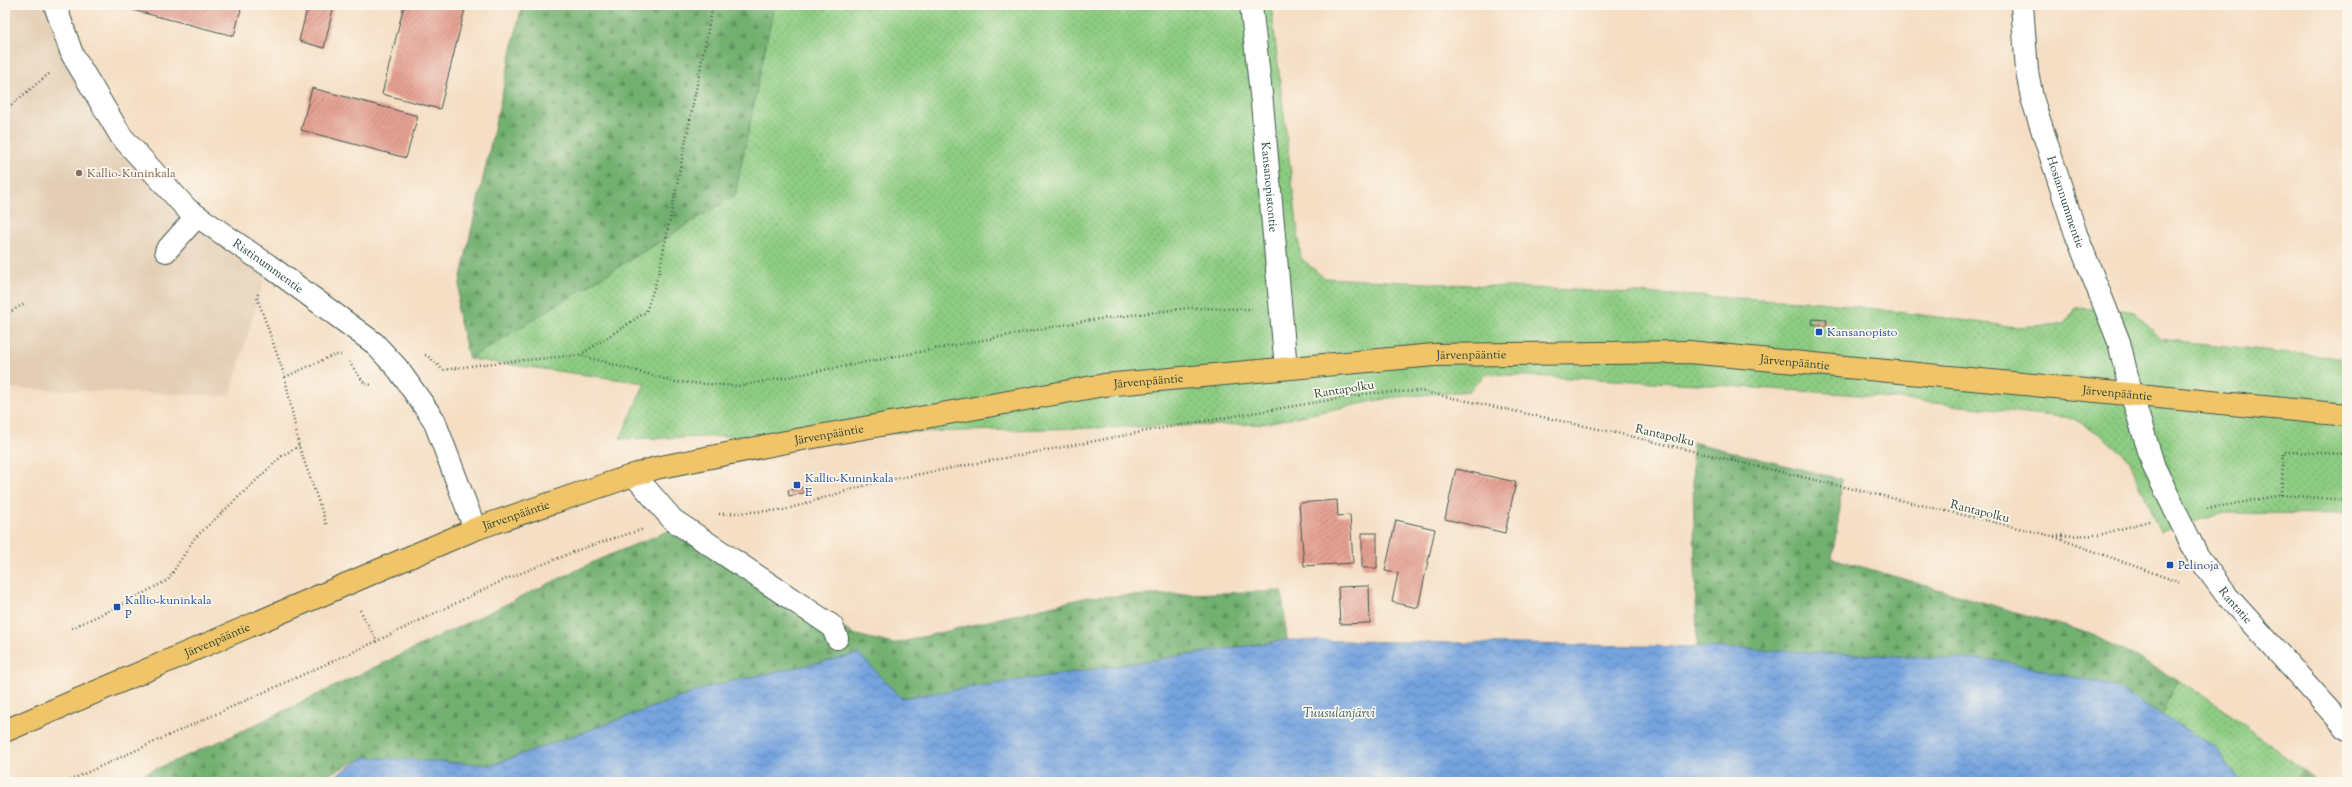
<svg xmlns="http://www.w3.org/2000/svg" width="2352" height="787" font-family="'Sorts Mill Goudy',serif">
<defs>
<pattern id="grass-dots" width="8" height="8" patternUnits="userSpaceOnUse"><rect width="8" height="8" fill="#8dcc82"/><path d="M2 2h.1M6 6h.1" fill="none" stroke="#73a76b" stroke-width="1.8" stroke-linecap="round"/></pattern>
<pattern id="forest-firs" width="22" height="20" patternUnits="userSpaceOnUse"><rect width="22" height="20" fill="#72b070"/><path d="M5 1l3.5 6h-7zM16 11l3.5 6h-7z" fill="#5d905d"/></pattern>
<pattern id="water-waves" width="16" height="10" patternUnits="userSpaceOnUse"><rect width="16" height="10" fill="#75a3de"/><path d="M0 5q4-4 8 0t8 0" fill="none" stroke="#5f86b5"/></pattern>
<pattern id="building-hatch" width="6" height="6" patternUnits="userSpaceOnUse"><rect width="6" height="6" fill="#e5a092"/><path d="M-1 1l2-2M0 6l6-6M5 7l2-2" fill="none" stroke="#b98478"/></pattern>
</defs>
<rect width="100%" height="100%" fill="#fbf7ec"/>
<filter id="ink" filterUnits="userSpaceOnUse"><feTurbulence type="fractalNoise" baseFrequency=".025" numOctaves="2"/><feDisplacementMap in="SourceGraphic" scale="8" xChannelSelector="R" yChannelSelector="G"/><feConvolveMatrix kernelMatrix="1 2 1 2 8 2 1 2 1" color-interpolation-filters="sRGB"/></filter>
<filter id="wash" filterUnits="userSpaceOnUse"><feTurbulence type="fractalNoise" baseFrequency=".012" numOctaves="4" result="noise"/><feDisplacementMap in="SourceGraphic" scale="16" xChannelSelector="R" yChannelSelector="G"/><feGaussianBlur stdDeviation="0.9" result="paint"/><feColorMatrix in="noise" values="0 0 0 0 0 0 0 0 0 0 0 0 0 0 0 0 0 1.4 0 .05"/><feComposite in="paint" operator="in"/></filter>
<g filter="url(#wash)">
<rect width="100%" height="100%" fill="#f5dec4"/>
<path fill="#e3cdb4" d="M 5,5 L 55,5 L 72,54 L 187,209 L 268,265 L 230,396 L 5,388 Z"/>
<path fill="url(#grass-dots)" stroke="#56845b" d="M 774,5 L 1271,5 L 1301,258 L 1324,278 L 1821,302 L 2015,327 L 2064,324 L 2075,308 L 2134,311 L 2160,339 L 2347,359 L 2347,514 L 2224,513 L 2160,532 L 2129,459 L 2101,435 L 2072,418 L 1861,395 L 1697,384 L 1486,374 L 1469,391 L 1389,398 L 1262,424 L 620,439 L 645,383 L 469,359 L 735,195 Z
M 2177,680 L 2201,693 L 2304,770 L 2293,782 L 2239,782 L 2218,749 L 2162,716 Z"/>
<path fill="url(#forest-firs)" stroke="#487652" d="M 522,5 L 774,5 L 735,195 L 469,359 L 457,310 L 461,276 Z
M 1692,442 L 1841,479 L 1840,509 L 1832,558 L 2094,635 L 2177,680 L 2162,716 L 2115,687 L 2005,661 L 1697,647 Z
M 673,529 L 853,634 L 893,644 L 1088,597 L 1282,591 L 1287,640 L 901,698 L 859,654 L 715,685 L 491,765 L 365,757 L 312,782 L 126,782 L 225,739 L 600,559 Z
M 2304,770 L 2318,782 L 2293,782 Z"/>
<path fill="url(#water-waves)" stroke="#4a7089" d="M 1287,640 L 1697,647 L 2005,661 L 2115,687 L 2218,749 L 2239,782 L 325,782 L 365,757 L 492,765 L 715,685 L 859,654 L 901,698 Z"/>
<g id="blocks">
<path fill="url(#building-hatch)" d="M 113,5 L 242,5 L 234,36 Z
M 308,5 L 334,5 L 324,48 L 299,41 Z
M 404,5 L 466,5 L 440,109 L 382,94 Z
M 312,88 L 418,116 L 406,158 L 301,130 Z
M 1813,319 L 1827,320 L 1826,326 L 1812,324 Z
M 1456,469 L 1516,482 L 1505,533 L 1445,519 Z
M 807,487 L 808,492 L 789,496 L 788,490 Z
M 1337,500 L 1338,516 L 1350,515 L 1353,563 L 1304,566 L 1299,503 Z
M 1396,520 L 1435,529 L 1418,608 L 1392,602 L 1398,573 L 1385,571 Z
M 1362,533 L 1377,533 L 1377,568 L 1362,568 Z
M 1369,586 L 1370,623 L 1340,624 L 1338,587 Z"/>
</g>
</g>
<g filter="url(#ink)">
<use href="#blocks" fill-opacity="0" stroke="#3f554a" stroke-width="1"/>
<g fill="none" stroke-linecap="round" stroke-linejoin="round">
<defs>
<g id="minor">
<path id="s1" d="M 55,5 L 72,54 L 121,136 L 187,209 L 268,265 L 374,343 L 398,369 L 434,420 L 475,529"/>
<path id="s2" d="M 1251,5 L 1262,103 L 1286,368"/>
<path id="s3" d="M 2022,5 L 2027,71 L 2032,98 L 2076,234 L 2119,342 L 2131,393 L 2154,467 L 2197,555 L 2227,596 L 2347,729"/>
<path d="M 166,251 L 197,216"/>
<path d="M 634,475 L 673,520 L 832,626 L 837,638"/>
</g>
<g id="major">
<path id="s4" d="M 5,731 L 475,529 L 634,475 L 656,468 L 791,441 L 1104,385 L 1434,355 L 1689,352 L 2347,415"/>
</g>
</defs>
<use href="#minor" stroke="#3f554a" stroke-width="24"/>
<use href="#major" stroke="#3f554a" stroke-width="24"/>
<path stroke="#3f554a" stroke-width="2.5" stroke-dasharray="1 3" stroke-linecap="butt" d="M 5,110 L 50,73
M 258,294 L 257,297 L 285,377 L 299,446 L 327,526
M 5,315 L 24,304
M 425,355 L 428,356 L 443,370 L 484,364 L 580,355 L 675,382 L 739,386 L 1084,321 L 1188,308 L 1252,309
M 580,355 L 646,312 L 659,273 L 713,5
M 349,362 L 365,384 L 373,385
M 285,377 L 334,355 L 341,355
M 2281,495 L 2284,452 L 2347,454
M 2207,509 L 2281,495 L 2347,500
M 719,514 L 784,510 L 873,483 L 1163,428 L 1372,393 L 1420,391 L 1608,431 L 2052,536 L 2181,583
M 2054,536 L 2099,535 L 2149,521
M 360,610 L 377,641
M 72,628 L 117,607 L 168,580 L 194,539 L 283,455 L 299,446
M 66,782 L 377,641 L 504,580 L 586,547 L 644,529"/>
<use href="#minor" stroke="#fff" stroke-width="22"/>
<use href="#major" stroke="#f0c469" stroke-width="22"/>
</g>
</g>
<circle fill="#8d6e63" stroke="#fbf7ec" stroke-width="1.5" cx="79" cy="173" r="4"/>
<g fill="#1a4fb4" stroke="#fbf7ec" stroke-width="1.5">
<rect x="1815" y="328" width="8" height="8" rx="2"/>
<rect x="793" y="481" width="8" height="8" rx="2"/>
<rect x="2166" y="561" width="8" height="8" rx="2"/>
<rect x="113" y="603" width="8" height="8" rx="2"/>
</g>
<g text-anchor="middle" stroke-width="3.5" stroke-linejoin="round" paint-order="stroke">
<g font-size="12" fill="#785e54" stroke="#fbf7ec" text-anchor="start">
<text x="87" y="177">Kallio-Kuninkala</text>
</g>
<g font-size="12" fill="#1f3d34" stroke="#fbf7ec">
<text dy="4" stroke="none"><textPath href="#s2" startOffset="183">Kansanopistontie</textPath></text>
<text dy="4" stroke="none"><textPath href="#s3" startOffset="203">Hosiannummentie</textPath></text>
<text dy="4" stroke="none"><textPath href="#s1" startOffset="345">Ristinummentie</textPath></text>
<text dy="4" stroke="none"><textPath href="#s4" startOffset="1527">Järvenpääntie</textPath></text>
<text dy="4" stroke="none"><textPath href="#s4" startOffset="1851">Järvenpääntie</textPath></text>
<text dy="4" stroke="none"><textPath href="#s4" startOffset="1203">Järvenpääntie</textPath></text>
<text transform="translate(1344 389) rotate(-9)" y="4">Rantapolku</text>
<text dy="4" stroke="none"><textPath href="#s4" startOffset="2175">Järvenpääntie</textPath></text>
<text dy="4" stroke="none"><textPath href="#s4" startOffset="879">Järvenpääntie</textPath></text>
<text transform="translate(1665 435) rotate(13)" y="4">Rantapolku</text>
<text transform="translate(1980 511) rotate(14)" y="4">Rantapolku</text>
<text dy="4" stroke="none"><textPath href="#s4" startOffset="555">Järvenpääntie</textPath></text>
<text dy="4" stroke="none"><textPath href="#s3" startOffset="644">Rantatie</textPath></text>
<text dy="4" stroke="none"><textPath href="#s4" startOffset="231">Järvenpääntie</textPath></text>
</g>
<g font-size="12" fill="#164399" stroke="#fbf7ec" text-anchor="start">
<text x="1827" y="336">Kansanopisto</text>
<text x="805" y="482">Kallio-Kuninkala<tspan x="805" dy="14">E</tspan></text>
<text x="2178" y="569">Pelinoja</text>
<text x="125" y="604">Kallio-kuninkala<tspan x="125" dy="14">P</tspan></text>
</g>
<g font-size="13" font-style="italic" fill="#395c67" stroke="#fbf7ec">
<text x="1339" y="717">Tuusulanjärvi</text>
</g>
</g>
<rect width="2352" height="787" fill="none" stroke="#fbf7ec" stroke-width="20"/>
</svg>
